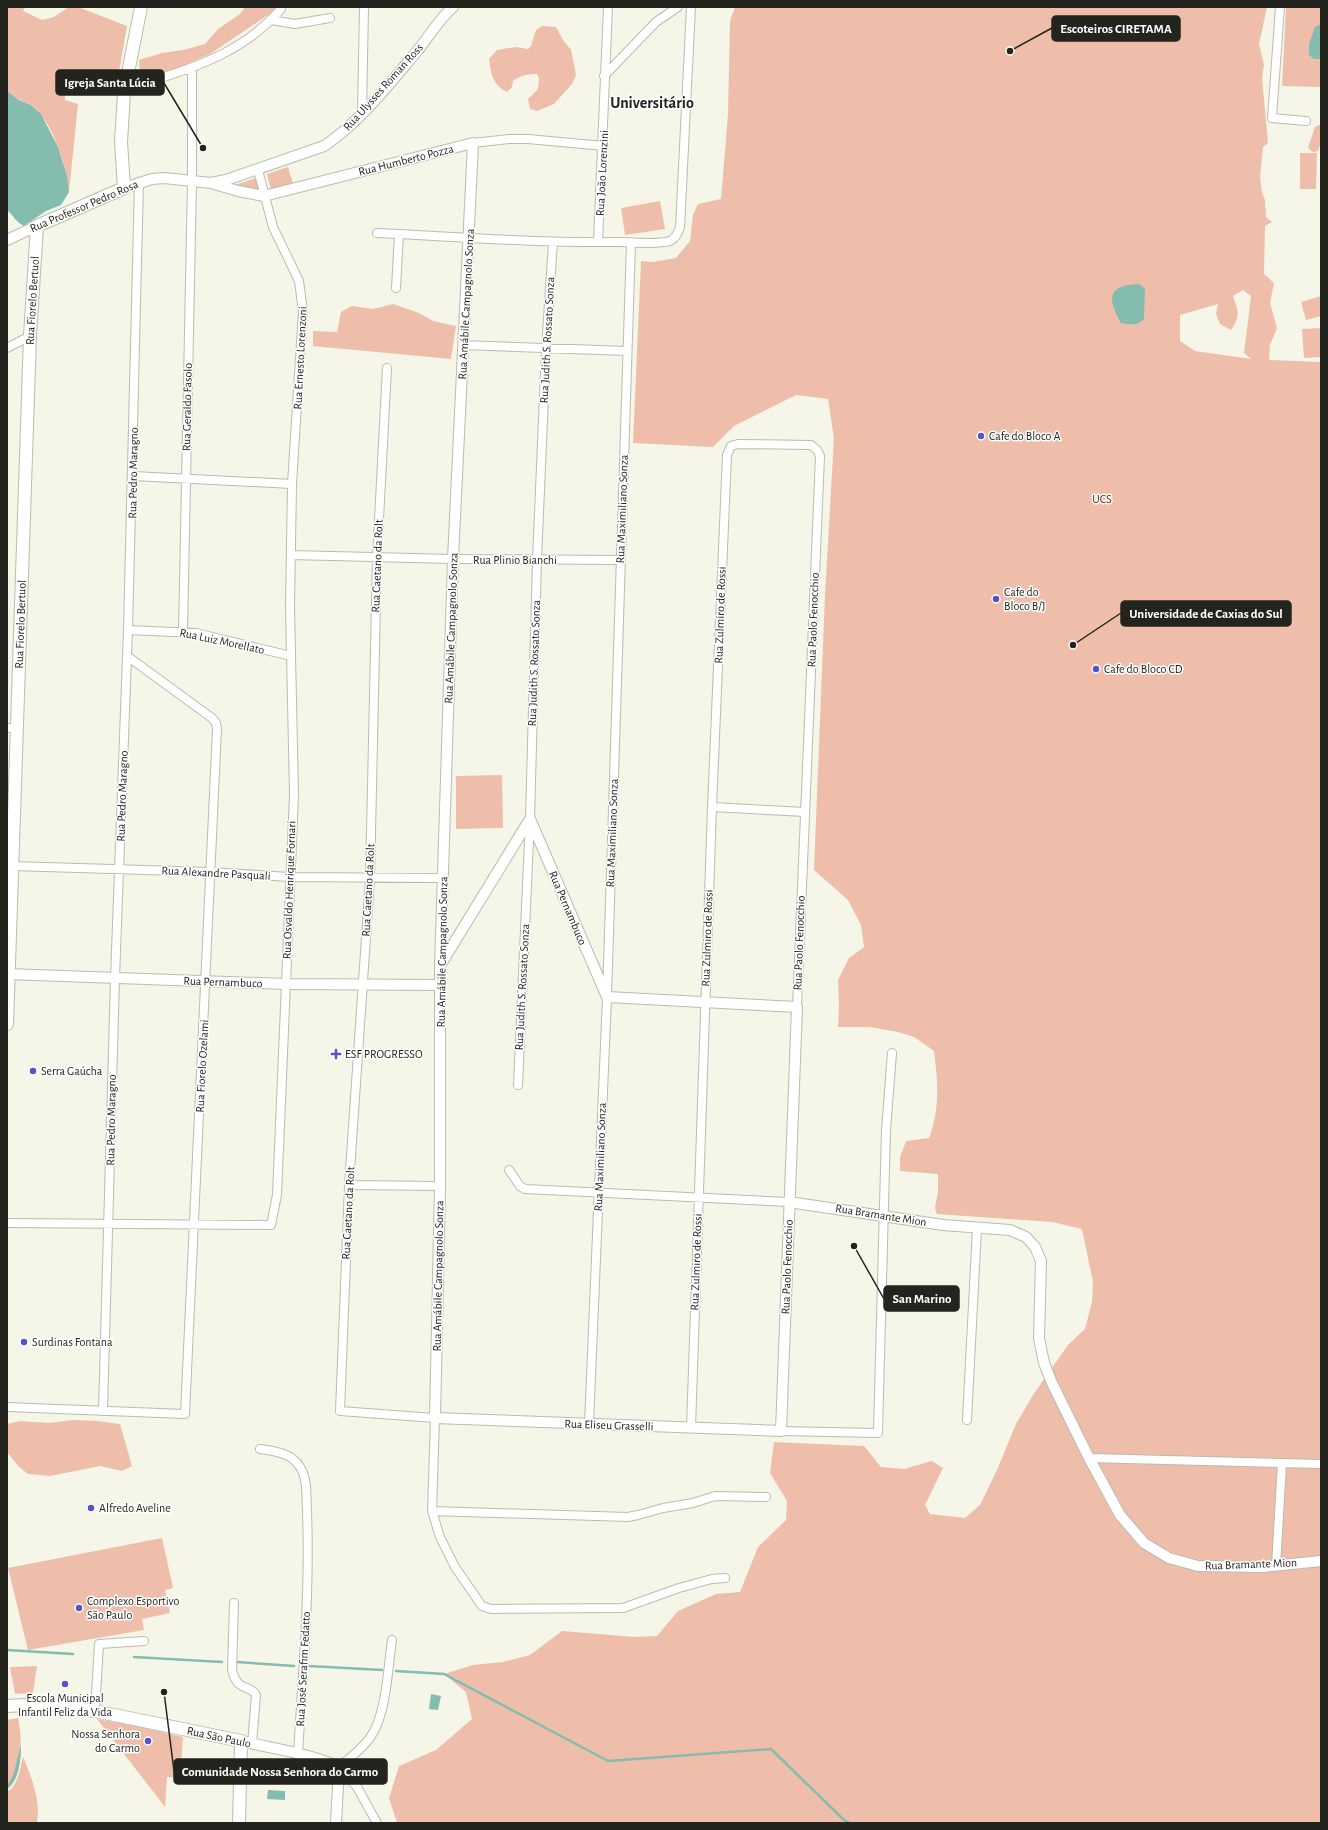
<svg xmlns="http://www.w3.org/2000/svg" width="1328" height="1830" font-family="'Alegreya Sans',sans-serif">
<rect width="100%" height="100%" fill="#f5f6e7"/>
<path fill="#eebeab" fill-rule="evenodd" d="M 7,7 L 25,7 L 23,11 L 42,20 L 54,17 L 69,7 L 78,7 L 127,26 L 117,83 L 66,74 L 65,100 L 78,104 L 69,192 C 67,168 52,119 31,105 C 28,103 23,102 20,100 C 15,97 11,94 7,91 Z
M 245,7 L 280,7 L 210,54 L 175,69 L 140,78 L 139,60 L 162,53 L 183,50 L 205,44 L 218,29 L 240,14 Z
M 735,7 L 1267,7 L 1259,44 L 1264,65 L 1262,78 L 1268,143 L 1263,147 L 1260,177 L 1262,193 L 1265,200 L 1266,217 L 1272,222 L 1265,226 L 1264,274 L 1274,283 L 1270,303 L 1277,328 L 1270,345 L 1269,360 L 1321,362 L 1321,1823 L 397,1823 L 389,1798 L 399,1766 L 436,1750 L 472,1719 L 466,1692 L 444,1674 L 473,1665 L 503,1662 L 530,1655 L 562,1631 L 635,1637 L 657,1636 L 678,1611 L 716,1594 L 740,1592 L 758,1547 L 786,1520 L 787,1501 L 770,1473 L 774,1442 L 864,1446 L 881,1467 L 904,1469 L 932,1461 L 943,1468 L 925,1505 L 930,1514 L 965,1518 L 980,1505 L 997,1470 L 1016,1424 L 1033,1395 L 1068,1345 L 1085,1329 L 1092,1302 L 1093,1282 L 1082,1229 L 1052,1222 L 937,1214 L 935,1208 L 938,1192 L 938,1174 L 900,1171 L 900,1158 L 906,1141 L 929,1138 C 940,1109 938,1082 934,1051 L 914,1037 L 898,1032 L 870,1027 L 838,1027 L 839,1007 L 838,980 L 849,958 L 864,947 L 861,925 L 848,900 L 814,870 L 825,595 L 834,438 L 828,399 L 796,395 L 734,426 L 713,447 L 633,443 L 641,261 L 653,262 L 676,258 L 690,241 L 693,215 L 698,204 L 721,199 L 728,114 L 730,21 ZM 1243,290 L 1251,296 L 1244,353 L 1251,359 L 1195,351 L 1180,341 L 1180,315 L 1218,304 L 1216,314 L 1220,324 L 1231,330 C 1241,316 1238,311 1233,296 Z
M 1286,7 L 1321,7 L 1321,87 L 1282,86 Z
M 542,26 L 556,27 L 563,40 L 571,50 L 576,75 L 572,84 L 554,104 L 537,111 L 530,109 L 528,99 L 538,89 L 539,78 L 537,74 C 527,74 521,75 513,81 L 512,87 L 507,92 C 493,85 491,74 489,59 L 497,50 L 515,47 L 528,49 L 531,46 L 536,30 Z
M 1321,124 L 1321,143 L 1318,151 L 1313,152 L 1308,148 L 1315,127 Z
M 1300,153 L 1317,153 L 1316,189 L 1300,189 Z
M 288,167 L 293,184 L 271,190 L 267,174 Z
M 256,178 L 260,191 L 235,185 Z
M 660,201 L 665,229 L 625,235 L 621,208 Z
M 1321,296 L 1321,316 L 1306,320 L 1301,302 Z
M 393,304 L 419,313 L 433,321 L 456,326 L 451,359 L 313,346 L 313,331 L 337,332 L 341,312 L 352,306 L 373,309 Z
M 1321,328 L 1321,357 L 1304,358 L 1302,329 Z
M 502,775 L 503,828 L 456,829 L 456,776 Z
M 73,1420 L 98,1421 L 120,1424 L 132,1466 L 122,1471 L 100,1466 L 50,1476 L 28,1474 L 18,1466 L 7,1452 L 7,1424 L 20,1421 L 49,1423 Z
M 162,1538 L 173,1588 L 165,1590 L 170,1613 L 142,1619 L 144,1630 L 28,1650 L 8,1568 Z
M 37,1666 L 33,1693 L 15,1694 L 10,1667 Z
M 18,1718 C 22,1736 24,1778 7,1789 L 7,1720 Z
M 97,1719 L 137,1726 L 183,1737 L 180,1778 L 167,1777 L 165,1807 Z
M 23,1757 C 31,1775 41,1802 37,1821 L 38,1823 L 7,1823 L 7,1792 C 18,1786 20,1768 23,1757 Z"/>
<path fill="#84bcaf" d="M 1321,24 L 1321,59 L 1314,59 L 1309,55 L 1309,44 L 1315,27 Z
M 7,91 L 19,100 L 31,105 L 41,114 L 58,147 L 67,176 L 69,192 L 61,205 L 46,211 L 24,226 C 17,223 12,214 7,210 Z
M 1139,284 L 1145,289 L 1144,319 C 1137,326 1130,325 1121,323 C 1107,299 1107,285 1139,284 Z
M 431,1694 L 441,1696 L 438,1710 L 429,1709 Z
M 21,1745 C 21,1759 19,1781 7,1789 L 7,1786 L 13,1776 Z
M 268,1790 L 285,1791 L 285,1800 L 267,1799 Z"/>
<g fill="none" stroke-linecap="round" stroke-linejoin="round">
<path stroke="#84bcaf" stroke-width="2.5" d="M 7,1650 L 73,1654
M 134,1657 L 222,1662
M 237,1662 L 294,1666
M 309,1666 L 382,1670
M 396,1671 L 444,1674 L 608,1761 L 771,1749 L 844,1820 L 850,1823"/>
<defs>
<path id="minor" d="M 1280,7 L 1272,118 L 1306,121
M 271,20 L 295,24 L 330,18
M 604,76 L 656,22 L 678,7
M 151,81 C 201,66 246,49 281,9
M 362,112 L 364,7
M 473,143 L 509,139 L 528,139 L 604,146
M 377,233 L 399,234
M 598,242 L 608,7
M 396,288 L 399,234 C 472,238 545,243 618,242 C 632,242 657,245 670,241 C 676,238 678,233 680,227 L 691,7
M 463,345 L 627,351
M 7,348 L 30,336
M 387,368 L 377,557 L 370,879 L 349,1185 L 340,1411 L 435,1418 L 432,1511 L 440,1537 L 455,1567 L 482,1606 L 491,1609 L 623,1608 L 679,1588 L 712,1579 L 725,1578
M 133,476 L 292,484
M 291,555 L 453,559 L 620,560
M 128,630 L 196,633 L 291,656
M 183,632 L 192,182 L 192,68
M 7,728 L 18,728
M 712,807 L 805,812
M 12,866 L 211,872 L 289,877 L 443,878
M 518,1085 L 530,819 L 537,560 L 546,349 L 553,242
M 509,1170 L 520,1186 L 525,1189 L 789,1202
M 349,1185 L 440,1186
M 7,1223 L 271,1225 L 277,1195 L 294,795 L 290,607 L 292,484 L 303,311 L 299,281 L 273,227 L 258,170
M 7,1407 L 185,1414 L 217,729 L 216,723 L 212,718 L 127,656
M 103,1411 L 115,978 L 128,630 L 139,182
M 967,1420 L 977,1228
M 589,1424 L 607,997 L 631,242
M 691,1428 L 712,807 L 727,455 L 731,446 L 738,444 L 811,445 L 817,450 L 820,456 L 797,1007
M 781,1431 L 878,1433 L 886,1130 L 892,1053
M 260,1449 C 274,1451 292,1453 300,1467 C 308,1479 306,1496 307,1511 C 310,1591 303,1673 298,1753
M 1089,1458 L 1321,1464
M 432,1511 L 628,1517 L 638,1515 L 663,1508 L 693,1503 L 715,1496 L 766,1497
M 1276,1566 L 1282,1463
M 234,1603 L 232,1670 C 238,1694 250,1683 256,1695 L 252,1744
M 95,1711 L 99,1644 L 144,1641
M 377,1823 L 357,1787 L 339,1767 C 352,1756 369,1744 376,1727 C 387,1702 388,1667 392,1640"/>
<path id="tertiary" d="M 211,183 L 238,191 L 264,196 L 473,143 L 453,559 L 440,966 L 440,1186 L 435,1418 L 781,1431 L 797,1007 L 607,997 L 530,819
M 124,188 L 152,179 L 164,178 L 211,183 L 226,180 L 324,146 C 359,123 391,82 418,50 C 430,35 439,19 453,7
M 7,240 L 37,226
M 441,964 L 530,819
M 7,974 L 286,984 L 440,985
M 789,1202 L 943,1225 L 1010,1230 L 1026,1237 L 1035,1247 L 1041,1261 L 1039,1338 L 1044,1363 L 1052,1383 L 1089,1458 L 1120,1515 L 1144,1543 L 1169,1558 L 1198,1566 L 1263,1567 L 1321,1561
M 241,1741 C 274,1749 308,1753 339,1767 L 336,1823"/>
<g id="secondary">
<path id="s1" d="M 7,1024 L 30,336 L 37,226 L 124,188 L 121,142 L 124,93 L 141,7"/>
<path d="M 7,1706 L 44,1704 L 95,1711 L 241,1741 L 239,1823"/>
</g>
</defs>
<use href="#minor" stroke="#bbbcae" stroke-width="10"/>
<use href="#tertiary" stroke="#bbbcae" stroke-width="12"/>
<use href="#secondary" stroke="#bbbcae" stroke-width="14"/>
<use href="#minor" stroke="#fff" stroke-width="8"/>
<use href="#tertiary" stroke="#fff" stroke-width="10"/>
<use href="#secondary" stroke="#fff" stroke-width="12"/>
</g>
<g fill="#5553ca" stroke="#fff" stroke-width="1.5">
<circle cx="981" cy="436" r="4"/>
<circle cx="996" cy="599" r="4"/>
<circle cx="1096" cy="669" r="4"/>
<path d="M334 1048h4v4h4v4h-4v4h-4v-4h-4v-4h4z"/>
<circle cx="33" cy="1071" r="4"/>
<circle cx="24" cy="1342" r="4"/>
<circle cx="91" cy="1508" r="4"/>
<circle cx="79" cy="1608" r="4"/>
<circle cx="65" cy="1684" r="4"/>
<circle cx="148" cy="1741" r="4"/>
</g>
<g text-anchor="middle" stroke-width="3" stroke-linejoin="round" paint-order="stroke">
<g font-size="12" fill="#24241f" stroke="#fff">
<text transform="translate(383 87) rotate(-48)" y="4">Rua Ulysses Roman Ross</text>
<text transform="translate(406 160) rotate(-14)" y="4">Rua Humberto Pozza</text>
<text transform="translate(602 173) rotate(-87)" y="4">Rua João Lorenzini</text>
<text transform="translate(84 206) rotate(-23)" y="4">Rua Professor Pedro Rosa</text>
<text dy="4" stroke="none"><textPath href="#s1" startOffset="724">Rua Fiorelo Bertuol</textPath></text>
<text transform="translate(466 304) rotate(-87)" y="4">Rua Amábile Campagnolo Sonza</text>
<text transform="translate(547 340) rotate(-87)" y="4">Rua Judith S. Rossato Sonza</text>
<text transform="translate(300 358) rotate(-87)" y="4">Rua Ernesto Lorenzoni</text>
<text transform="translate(187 407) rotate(-89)" y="4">Rua Geraldo Fasolo</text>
<text transform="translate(133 473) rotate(-89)" y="4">Rua Pedro Maragno</text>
<text transform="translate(622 509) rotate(-88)" y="4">Rua Maximiliano Sonza</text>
<text x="515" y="564">Rua Plinio Bianchi</text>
<text transform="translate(377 566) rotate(-88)" y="4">Rua Caetano da Rolt</text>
<text transform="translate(720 615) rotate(-88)" y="4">Rua Zulmiro de Rossi</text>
<text transform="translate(813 620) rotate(-88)" y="4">Rua Paolo Fenocchio</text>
<text dy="4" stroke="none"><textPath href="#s1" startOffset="400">Rua Fiorelo Bertuol</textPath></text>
<text transform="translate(451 628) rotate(-88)" y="4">Rua Amábile Campagnolo Sonza</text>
<text transform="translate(222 641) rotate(12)" y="4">Rua Luiz Morellato</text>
<text transform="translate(534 663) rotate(-88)" y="4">Rua Judith S. Rossato Sonza</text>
<text transform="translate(122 796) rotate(-88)" y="4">Rua Pedro Maragno</text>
<text transform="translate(612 833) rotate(-88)" y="4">Rua Maximiliano Sonza</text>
<text transform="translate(216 873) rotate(3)" y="4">Rua Alexandre Pasquali</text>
<text transform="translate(289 890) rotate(-88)" y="4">Rua Osvaldo Henrique Fornari</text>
<text transform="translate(368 890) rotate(-87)" y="4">Rua Caetano da Rolt</text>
<text transform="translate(568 908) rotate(67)" y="4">Rua Pernambuco</text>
<text transform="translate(707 938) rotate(-88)" y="4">Rua Zulmiro de Rossi</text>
<text transform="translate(799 943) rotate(-88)" y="4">Rua Paolo Fenocchio</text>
<text transform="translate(442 952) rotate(-89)" y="4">Rua Amábile Campagnolo Sonza</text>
<text transform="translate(223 982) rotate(2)" y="4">Rua Pernambuco</text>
<text transform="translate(522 987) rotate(-87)" y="4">Rua Judith S. Rossato Sonza</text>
<text transform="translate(202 1066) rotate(-87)" y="4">Rua Fiorelo Ozelami</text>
<text transform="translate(111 1120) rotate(-89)" y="4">Rua Pedro Maragno</text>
<text transform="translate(600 1157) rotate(-88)" y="4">Rua Maximiliano Sonza</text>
<text transform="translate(348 1213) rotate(-87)" y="4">Rua Caetano da Rolt</text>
<text transform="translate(881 1215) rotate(9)" y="4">Rua Bramante Mion</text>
<text transform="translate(696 1262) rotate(-88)" y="4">Rua Zulmiro de Rossi</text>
<text transform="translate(787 1267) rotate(-88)" y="4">Rua Paolo Fenocchio</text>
<text transform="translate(438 1276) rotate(-89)" y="4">Rua Amábile Campagnolo Sonza</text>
<text transform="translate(609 1425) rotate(2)" y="4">Rua Eliseu Grasselli</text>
<text transform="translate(1251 1564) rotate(-2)" y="4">Rua Bramante Mion</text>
<text transform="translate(303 1669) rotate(-87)" y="4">Rua José Serafim Fedatto</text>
<text transform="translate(219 1737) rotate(12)" y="4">Rua São Paulo</text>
</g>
<g font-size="12" fill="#24241f" stroke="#fff" text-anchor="start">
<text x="989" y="440">Cafe do Bloco A</text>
<text x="1004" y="596">Cafe do<tspan x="1004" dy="14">Bloco B/J</tspan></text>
<text x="1104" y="673">Cafe do Bloco CD</text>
<text x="345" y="1058">ESF PROGRESSO</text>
<text x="41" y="1075">Serra Gaúcha</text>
<text x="32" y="1346">Surdinas Fontana</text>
<text x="99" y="1512">Alfredo Aveline</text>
<text x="87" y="1605">Complexo Esportivo<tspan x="87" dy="14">São Paulo</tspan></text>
<text x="65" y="1702" text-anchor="middle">Escola Municipal<tspan x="65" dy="14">Infantil Feliz da Vida</tspan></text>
<text x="140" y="1738" text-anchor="end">Nossa Senhora<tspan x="140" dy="14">do Carmo</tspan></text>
</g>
<g font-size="12" fill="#5f2608" stroke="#fff">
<text x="1102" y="503">UCS</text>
</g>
<g font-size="16" font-weight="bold" fill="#24241f" stroke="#fff">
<text x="652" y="108">Universitário</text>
</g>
</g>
<path fill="none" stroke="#24241f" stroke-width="1.5" d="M1010 51L1052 28M203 148L164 83M1073 645L1121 613M854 1246L884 1299M164 1692L174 1771"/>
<g fill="#24241f" stroke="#fff" stroke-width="1.5">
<circle cx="1010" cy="51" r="4"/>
<circle cx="203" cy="148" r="4"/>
<circle cx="1073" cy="645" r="4"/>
<circle cx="854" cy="1246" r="4"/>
<circle cx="164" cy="1692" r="4"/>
</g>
<g fill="#24241f" stroke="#24241f" stroke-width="1.5">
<rect x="1052" y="16" width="128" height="25" rx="4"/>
<rect x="56" y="70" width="108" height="25" rx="4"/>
<rect x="1121" y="601" width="170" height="25" rx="4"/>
<rect x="884" y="1286" width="75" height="25" rx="4"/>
<rect x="174" y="1759" width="213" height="25" rx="4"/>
</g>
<g font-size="13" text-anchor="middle" font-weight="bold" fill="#fff">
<text x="1116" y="33">Escoteiros CIRETAMA</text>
<text x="110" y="87">Igreja Santa Lúcia</text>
<text x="1206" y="618">Universidade de Caxias do Sul</text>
<text x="922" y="1303">San Marino</text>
<text x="280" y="1776">Comunidade Nossa Senhora do Carmo</text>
</g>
<rect width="1328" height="1830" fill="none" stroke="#24241f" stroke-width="16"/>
</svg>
